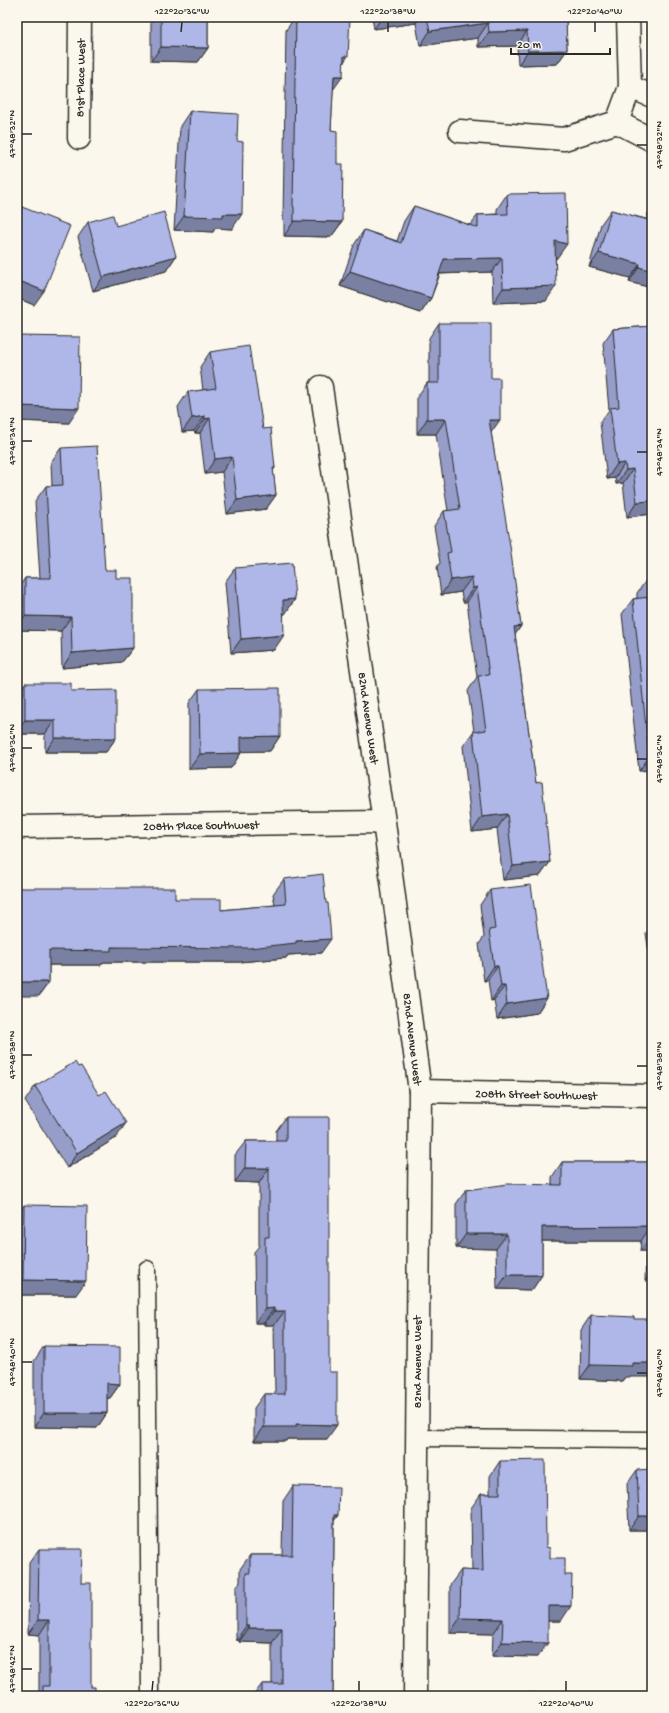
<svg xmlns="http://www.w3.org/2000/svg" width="669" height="1713" font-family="'Gochi Hand',sans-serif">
<rect width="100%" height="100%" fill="#fbf7ec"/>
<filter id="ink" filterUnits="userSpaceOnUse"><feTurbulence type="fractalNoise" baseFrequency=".025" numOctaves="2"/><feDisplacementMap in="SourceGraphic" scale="8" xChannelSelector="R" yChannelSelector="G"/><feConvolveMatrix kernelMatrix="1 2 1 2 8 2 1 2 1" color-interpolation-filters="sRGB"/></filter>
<g filter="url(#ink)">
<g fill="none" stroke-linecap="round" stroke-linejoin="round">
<defs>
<path id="lane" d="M 147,1269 L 150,1696
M 417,1438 L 652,1440"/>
<path id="street" d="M 630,87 L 652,96
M 617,122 L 652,140
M 460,131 L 564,139 L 617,122 L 630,87 L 628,17
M 79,138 L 80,17
M 321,387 L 384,822 L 420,1091 L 652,1096
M 17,827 L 384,822"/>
<path id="secondary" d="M 415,1696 L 420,1091"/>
</defs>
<use href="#lane" stroke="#2b2b2b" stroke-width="19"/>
<use href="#street" stroke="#2b2b2b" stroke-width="25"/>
<use href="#secondary" stroke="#2b2b2b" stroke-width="25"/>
<use href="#lane" stroke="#fbf7ec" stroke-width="16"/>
<use href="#street" stroke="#fbf7ec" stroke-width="22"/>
<use href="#secondary" stroke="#fbf7ec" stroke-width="22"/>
</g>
<path fill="#969dc8" stroke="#2b2b2b" d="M 151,17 L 208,17 L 208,48 L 198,62 L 151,61 Z
M 295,17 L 328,17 L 344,62 L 333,90 L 331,130 L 337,164 L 342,222 L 331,237 L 284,236 L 284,222 L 283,219 L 286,30 Z
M 372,17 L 566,17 L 567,50 L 557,64 L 518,65 L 517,46 L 478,47 L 478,38 L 420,46 L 416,23 L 374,29 Z
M 190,111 L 232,229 L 215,228 L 213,232 L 174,230 L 180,126 Z
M 507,194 L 557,258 L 556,258 L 546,301 L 493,303 L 492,272 L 440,274 L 431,298 L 421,313 L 340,286 L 354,245 L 364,230 L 397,241 L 404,221 L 414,206 L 470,225 L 478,215 L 497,214 L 497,209 Z
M 22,207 L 34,305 L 17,298 L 17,215 Z
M 652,207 L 652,297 L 649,296 L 648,287 L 629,282 L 630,278 L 589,267 L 601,224 L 611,210 L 646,219 L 648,213 Z
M 88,222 L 116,226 L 176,256 L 166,271 L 93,291 L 78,237 Z
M 439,323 L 491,432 L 521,626 L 515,634 L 536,783 L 550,862 L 540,876 L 503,880 L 497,829 L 472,832 L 463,746 L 473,732 L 474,731 L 468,691 L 477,677 L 467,602 L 463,602 L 461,592 L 441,595 L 437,567 L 440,563 L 434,526 L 444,511 L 448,511 L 436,434 L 417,434 L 417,397 L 427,383 L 429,383 L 429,338 Z
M 652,326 L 652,514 L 627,517 L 623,483 L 616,484 L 615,478 L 607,479 L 600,422 L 609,410 L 603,343 L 613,329 Z
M 17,336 L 69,423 L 17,421 Z
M 210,352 L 253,372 L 263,429 L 275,468 L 273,471 L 276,495 L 266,509 L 227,514 L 222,472 L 205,474 L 200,433 L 195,433 L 194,431 L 182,432 L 178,407 L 188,392 L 203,390 L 200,367 Z
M 61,448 L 105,570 L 116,578 L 133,648 L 122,662 L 62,668 L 61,631 L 17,630 L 17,590 L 25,578 L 40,578 L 35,501 L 46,486 L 52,486 L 51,462 Z
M 235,568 L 295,599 L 285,614 L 284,614 L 274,650 L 231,653 L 225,582 Z
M 652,578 L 652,779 L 651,770 L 639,771 L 622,614 L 633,599 L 637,598 L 637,593 L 647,579 Z
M 25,683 L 71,691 L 116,738 L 106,752 L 45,752 L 45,734 L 17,734 L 17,695 Z
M 199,689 L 280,736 L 270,751 L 241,751 L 241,753 L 231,768 L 189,769 L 189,703 Z
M 284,879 L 321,953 L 288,955 L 286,958 L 239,962 L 103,962 L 101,965 L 49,965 L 49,982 L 39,996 L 17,888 L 175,899 L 221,910 L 275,905 L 273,894 Z
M 490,890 L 547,998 L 537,1013 L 497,1019 L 494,1000 L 491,1001 L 488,980 L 484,981 L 479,944 L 484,937 L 480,905 Z
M 652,925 L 652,960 L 650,960 L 646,933 Z
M 78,1067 L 116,1138 L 67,1168 L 25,1101 L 35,1086 Z
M 286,1117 L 327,1439 L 287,1439 L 286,1441 L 254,1441 L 254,1408 L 264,1394 L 275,1394 L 274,1325 L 264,1325 L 264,1323 L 255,1323 L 254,1252 L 259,1246 L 259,1183 L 235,1182 L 235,1155 L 246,1141 L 276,1141 L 276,1131 Z
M 562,1162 L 652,1162 L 652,1281 L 645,1281 L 646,1251 L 640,1251 L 641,1241 L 542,1241 L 542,1275 L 532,1290 L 497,1289 L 496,1249 L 456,1248 L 456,1204 L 466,1190 L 552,1185 L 552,1177 Z
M 24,1205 L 76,1295 L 17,1295 L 17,1215 Z
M 591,1315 L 625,1377 L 622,1381 L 580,1379 L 581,1330 Z
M 44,1346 L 120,1384 L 110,1398 L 107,1398 L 107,1413 L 97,1428 L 34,1427 L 34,1361 Z
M 500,1461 L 546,1547 L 550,1558 L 561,1621 L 548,1621 L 537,1657 L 492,1656 L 493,1634 L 450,1633 L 450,1585 L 461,1570 L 472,1571 L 471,1508 L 481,1494 L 490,1494 L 490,1476 Z
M 637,1470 L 652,1530 L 629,1530 L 627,1484 Z
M 293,1486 L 338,1515 L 334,1521 L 333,1696 L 253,1696 L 262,1684 L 272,1684 L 272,1643 L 239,1642 L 239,1640 L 236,1640 L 236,1587 L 240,1582 L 240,1569 L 250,1555 L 282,1555 L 283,1501 Z
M 39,1549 L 81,1583 L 91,1687 L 95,1696 L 36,1696 L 39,1691 L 39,1635 L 28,1634 L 29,1563 Z
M 479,1692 L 537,1696 L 476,1696 Z"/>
<path fill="#7a80a2" stroke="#2b2b2b" d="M 382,17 L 420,17 L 416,23 L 374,29 Z
M 488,23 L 478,38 L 420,46 L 430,31 Z
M 527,31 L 517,46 L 478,47 L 489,32 Z
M 161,47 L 208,48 L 198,62 L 151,61 Z
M 567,50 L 557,64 L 518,65 L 528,51 Z
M 344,56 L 348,56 L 338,71 Z
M 334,76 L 343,76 L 333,90 Z
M 223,214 L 242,214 L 232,229 L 215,228 L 213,232 L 174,230 L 184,216 Z
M 294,221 L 342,222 L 331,237 L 284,236 Z
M 555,241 L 567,244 L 557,258 L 545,255 Z
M 599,253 L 640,264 L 630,278 L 589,267 Z
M 176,256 L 166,271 L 93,291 L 103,277 Z
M 502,258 L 492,272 L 434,274 L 444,259 Z
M 639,267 L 652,271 L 652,282 L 648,287 L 629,282 Z
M 350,271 L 431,298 L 421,313 L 340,286 Z
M 17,280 L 44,291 L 34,305 L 17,298 Z
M 556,286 L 546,301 L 493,303 L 503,288 Z
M 652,291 L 652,297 L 649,296 Z
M 19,406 L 79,408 L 69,423 L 17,421 L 17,408 Z
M 205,416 L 194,431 L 182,432 L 192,418 Z
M 210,418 L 200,433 L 195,433 L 205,419 Z
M 427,419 L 446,419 L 436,434 L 417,434 Z
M 489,420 L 500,420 L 490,434 Z
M 232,457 L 222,472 L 205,474 L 215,459 Z
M 625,463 L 615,478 L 607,479 L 617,464 Z
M 633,469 L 623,483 L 616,484 L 626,470 Z
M 276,495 L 266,509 L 227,514 L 237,500 Z
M 652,501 L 652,514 L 627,517 L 637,502 Z
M 472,577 L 461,592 L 441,595 L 451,580 Z
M 477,587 L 467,602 L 463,602 L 473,588 Z
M 295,599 L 285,614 L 273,615 L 283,600 Z
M 25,616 L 71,617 L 61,631 L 17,630 L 17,627 Z
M 521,626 L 511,641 L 514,627 Z
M 284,635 L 274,650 L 231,653 L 241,639 Z
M 133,648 L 122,662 L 62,668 L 72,653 Z
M 25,720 L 55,720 L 45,734 L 17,734 L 17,731 Z
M 280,736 L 270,751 L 230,752 L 241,737 Z
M 55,738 L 116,738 L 106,752 L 45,752 Z
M 241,753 L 231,768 L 189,769 L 200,754 Z
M 649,757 L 652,757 L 652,769 L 651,770 L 639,771 Z
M 507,814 L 497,829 L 472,832 L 482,817 Z
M 550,862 L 540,876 L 503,880 L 513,866 Z
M 331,939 L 321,953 L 288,955 L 286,958 L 239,962 L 103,962 L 101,965 L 39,965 L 49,950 L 111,947 L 296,941 Z
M 494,966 L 498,966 L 488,980 L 484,981 Z
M 17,982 L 49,982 L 39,996 L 17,996 Z
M 501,986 L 505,986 L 494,1000 L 491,1001 Z
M 547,998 L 537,1013 L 497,1019 L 507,1004 Z
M 126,1123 L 116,1138 L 67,1168 L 77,1153 Z
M 245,1168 L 269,1168 L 259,1183 L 235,1182 Z
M 651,1226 L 641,1241 L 532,1241 L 542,1227 Z
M 466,1234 L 507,1234 L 496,1249 L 456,1248 Z
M 651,1236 L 652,1236 L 652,1242 L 646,1251 L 640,1251 Z
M 652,1271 L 652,1281 L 645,1281 Z
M 507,1275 L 542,1275 L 532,1290 L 497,1289 Z
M 23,1280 L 86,1281 L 76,1295 L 17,1295 L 17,1289 Z
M 274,1308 L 264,1323 L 255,1323 L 265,1309 Z
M 274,1311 L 285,1311 L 274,1325 L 264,1325 Z
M 632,1363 L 652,1363 L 652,1377 L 625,1377 L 622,1381 L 580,1379 L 590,1365 Z
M 107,1383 L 120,1384 L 110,1398 L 97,1398 Z
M 44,1413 L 107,1413 L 97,1428 L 34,1427 Z
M 296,1424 L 337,1425 L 327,1439 L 287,1439 L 286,1441 L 254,1441 L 264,1427 Z
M 334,1515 L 338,1515 L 328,1529 Z
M 639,1516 L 652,1516 L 652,1530 L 629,1530 Z
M 548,1606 L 571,1606 L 561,1621 L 538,1621 Z
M 460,1618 L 503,1619 L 493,1634 L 450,1633 Z
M 38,1620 L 49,1620 L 39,1635 L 28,1634 Z
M 246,1626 L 249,1626 L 239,1640 L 236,1640 Z
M 249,1628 L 282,1628 L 272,1643 L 239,1642 Z
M 502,1642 L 548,1643 L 537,1657 L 492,1656 Z"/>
<path fill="#afb7e8" stroke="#2b2b2b" d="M 17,17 L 19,17 L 19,36 L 17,36 Z
M 161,17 L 208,17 L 208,48 L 161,47 Z
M 296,17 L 328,17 L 350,18 L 348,56 L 344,56 L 343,76 L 334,76 L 331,130 L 337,131 L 337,164 L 343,164 L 342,222 L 294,221 L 294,208 L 293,205 Z
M 427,17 L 566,17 L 567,50 L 528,51 L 527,31 L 489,32 L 488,23 L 430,31 Z
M 190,111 L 238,114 L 237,141 L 243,142 L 242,214 L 223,214 L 223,217 L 184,216 Z
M 566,193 L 567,244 L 555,241 L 556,286 L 503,288 L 502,258 L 444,259 L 431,298 L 350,271 L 364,230 L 401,243 L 414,206 L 478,228 L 478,215 L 508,214 L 507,194 Z
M 22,207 L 70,226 L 44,291 L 17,280 L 17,222 Z
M 611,210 L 652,221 L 652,219 L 652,271 L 639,267 L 640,264 L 599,253 Z
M 164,212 L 176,256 L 103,277 L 88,222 L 113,215 L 116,226 Z
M 439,323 L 491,323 L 491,378 L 500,378 L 500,420 L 489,420 L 510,546 L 521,626 L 514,627 L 536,783 L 542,782 L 550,862 L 513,866 L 507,814 L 482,817 L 473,732 L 486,730 L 478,676 L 489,675 L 477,587 L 473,588 L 472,577 L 451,580 L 447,553 L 451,552 L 444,511 L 460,509 L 446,419 L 427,419 L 427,383 L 439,383 Z
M 652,326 L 652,501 L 637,502 L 633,469 L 626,470 L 625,463 L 617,464 L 610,408 L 619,407 L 613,329 Z
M 17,336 L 80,337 L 79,408 L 19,406 L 19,387 L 17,387 Z
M 249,346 L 253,372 L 254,371 L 263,429 L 271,428 L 275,468 L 273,468 L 276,495 L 237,500 L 232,457 L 215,459 L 210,418 L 205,419 L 205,416 L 192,418 L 188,392 L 216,388 L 210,352 Z
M 97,446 L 105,570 L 116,570 L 116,578 L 133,578 L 133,648 L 72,653 L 71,617 L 25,616 L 25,578 L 51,578 L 46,486 L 63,485 L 61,448 Z
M 292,563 L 295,599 L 283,600 L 284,635 L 241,639 L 235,568 Z
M 652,578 L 652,757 L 649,757 L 633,599 L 649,597 L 647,579 Z
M 25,683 L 71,683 L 71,691 L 116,690 L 116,738 L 55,738 L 55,720 L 25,720 Z
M 280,688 L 280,736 L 241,737 L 241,753 L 200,754 L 199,689 Z
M 323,874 L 326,903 L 328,903 L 331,939 L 296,941 L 296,943 L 249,948 L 111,947 L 111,951 L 49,950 L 49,982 L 17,982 L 17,888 L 175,888 L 175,899 L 221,899 L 221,910 L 286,904 L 284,879 Z
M 531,885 L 547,998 L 507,1004 L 505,986 L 501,986 L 498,966 L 494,966 L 489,930 L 495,929 L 490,890 Z
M 75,1062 L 78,1067 L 81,1066 L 99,1095 L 106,1091 L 126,1123 L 77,1153 L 35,1086 Z
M 286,1117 L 329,1117 L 329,1372 L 337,1372 L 337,1425 L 296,1424 L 296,1427 L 264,1427 L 264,1394 L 285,1394 L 285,1311 L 274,1311 L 274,1308 L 265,1309 L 265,1237 L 269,1237 L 269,1168 L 245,1168 L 246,1141 L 286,1141 Z
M 562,1162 L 652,1162 L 652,1236 L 651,1236 L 651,1226 L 542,1227 L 542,1275 L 507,1275 L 507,1234 L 466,1234 L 466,1190 L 508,1184 L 562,1185 Z
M 24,1205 L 87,1206 L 86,1281 L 23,1280 Z
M 591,1315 L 634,1317 L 634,1319 L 652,1319 L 652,1363 L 632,1363 L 632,1366 L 590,1365 Z
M 44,1346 L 120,1347 L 120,1384 L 107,1383 L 107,1413 L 44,1413 Z
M 545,1460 L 546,1547 L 550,1548 L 550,1558 L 565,1558 L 565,1575 L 572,1575 L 571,1606 L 548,1606 L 548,1643 L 502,1642 L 503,1619 L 460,1618 L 461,1570 L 483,1571 L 481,1494 L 500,1494 L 500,1461 Z
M 652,1469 L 652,1516 L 639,1516 L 637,1470 Z
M 293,1486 L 339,1487 L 338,1515 L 334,1515 L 333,1696 L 262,1696 L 262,1684 L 282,1684 L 282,1628 L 249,1628 L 249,1626 L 246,1626 L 246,1573 L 250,1573 L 250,1555 L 292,1555 Z
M 39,1549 L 82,1549 L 81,1583 L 91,1583 L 91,1687 L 95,1687 L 95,1696 L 43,1696 L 43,1686 L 49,1686 L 49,1620 L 38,1620 Z
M 479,1692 L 537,1693 L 537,1696 L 479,1696 Z"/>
</g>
<path fill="none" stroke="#2b2b2b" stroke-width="1.5" d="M 181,32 L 182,22M 388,32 L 388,22M 595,32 L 595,22M 22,134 L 32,134M 637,145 L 647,145M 22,441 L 32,441M 637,452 L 647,452M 22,748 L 32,748M 637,759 L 647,759M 22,1055 L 32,1055M 637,1066 L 647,1066M 22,1362 L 32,1362M 637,1373 L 647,1373M 22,1669 L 32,1669M 152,1691 L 153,1681M 359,1691 L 359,1681M 566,1691 L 566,1681"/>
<g text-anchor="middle" stroke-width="4" stroke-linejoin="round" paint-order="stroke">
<g font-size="12" fill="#2b2b2b" stroke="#fbf7ec">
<text transform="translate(80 78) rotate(-89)" y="4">81st Place West</text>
<text transform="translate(369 718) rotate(82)" y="4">82nd Avenue West</text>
<text transform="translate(201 825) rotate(-1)" y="4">208th Place Southwest</text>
<text transform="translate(413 1039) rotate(83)" y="4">82nd Avenue West</text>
<text transform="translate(536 1094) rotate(1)" y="4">208th Street Southwest</text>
<text transform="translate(417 1362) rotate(-90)" y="4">82nd Avenue West</text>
</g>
</g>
<rect width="669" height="1713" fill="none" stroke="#fbf7ec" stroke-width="44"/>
<path d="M511 48v6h99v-6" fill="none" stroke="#2b2b2b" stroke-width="2"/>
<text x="517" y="48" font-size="12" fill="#2b2b2b" stroke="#fbf7ec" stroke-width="3" paint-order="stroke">20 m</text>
<rect x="22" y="22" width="625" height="1669" fill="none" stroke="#2b2b2b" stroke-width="1.5"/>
<g font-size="10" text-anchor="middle" fill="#2b2b2b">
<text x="182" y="14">122°20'36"W</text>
<text x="388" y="14">122°20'38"W</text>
<text x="595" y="14">122°20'40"W</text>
<text transform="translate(11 134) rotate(-90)" y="4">47°48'32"N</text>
<text transform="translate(658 145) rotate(-90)" y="4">47°48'32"N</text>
<text transform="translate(11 441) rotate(-90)" y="4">47°48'34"N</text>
<text transform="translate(658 452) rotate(-90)" y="4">47°48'34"N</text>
<text transform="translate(11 748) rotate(-90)" y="4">47°48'36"N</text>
<text transform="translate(658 759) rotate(-90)" y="4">47°48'36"N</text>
<text transform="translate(11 1055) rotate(-90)" y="4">47°48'38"N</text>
<text transform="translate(658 1066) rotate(-90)" y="4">47°48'38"N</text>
<text transform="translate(11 1362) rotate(-90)" y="4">47°48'40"N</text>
<text transform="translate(658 1373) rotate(-90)" y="4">47°48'40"N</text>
<text transform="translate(11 1669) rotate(-90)" y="4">47°48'42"N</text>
<text x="152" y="1706">122°20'36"W</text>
<text x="359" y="1706">122°20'38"W</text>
<text x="566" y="1706">122°20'40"W</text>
</g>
</svg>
